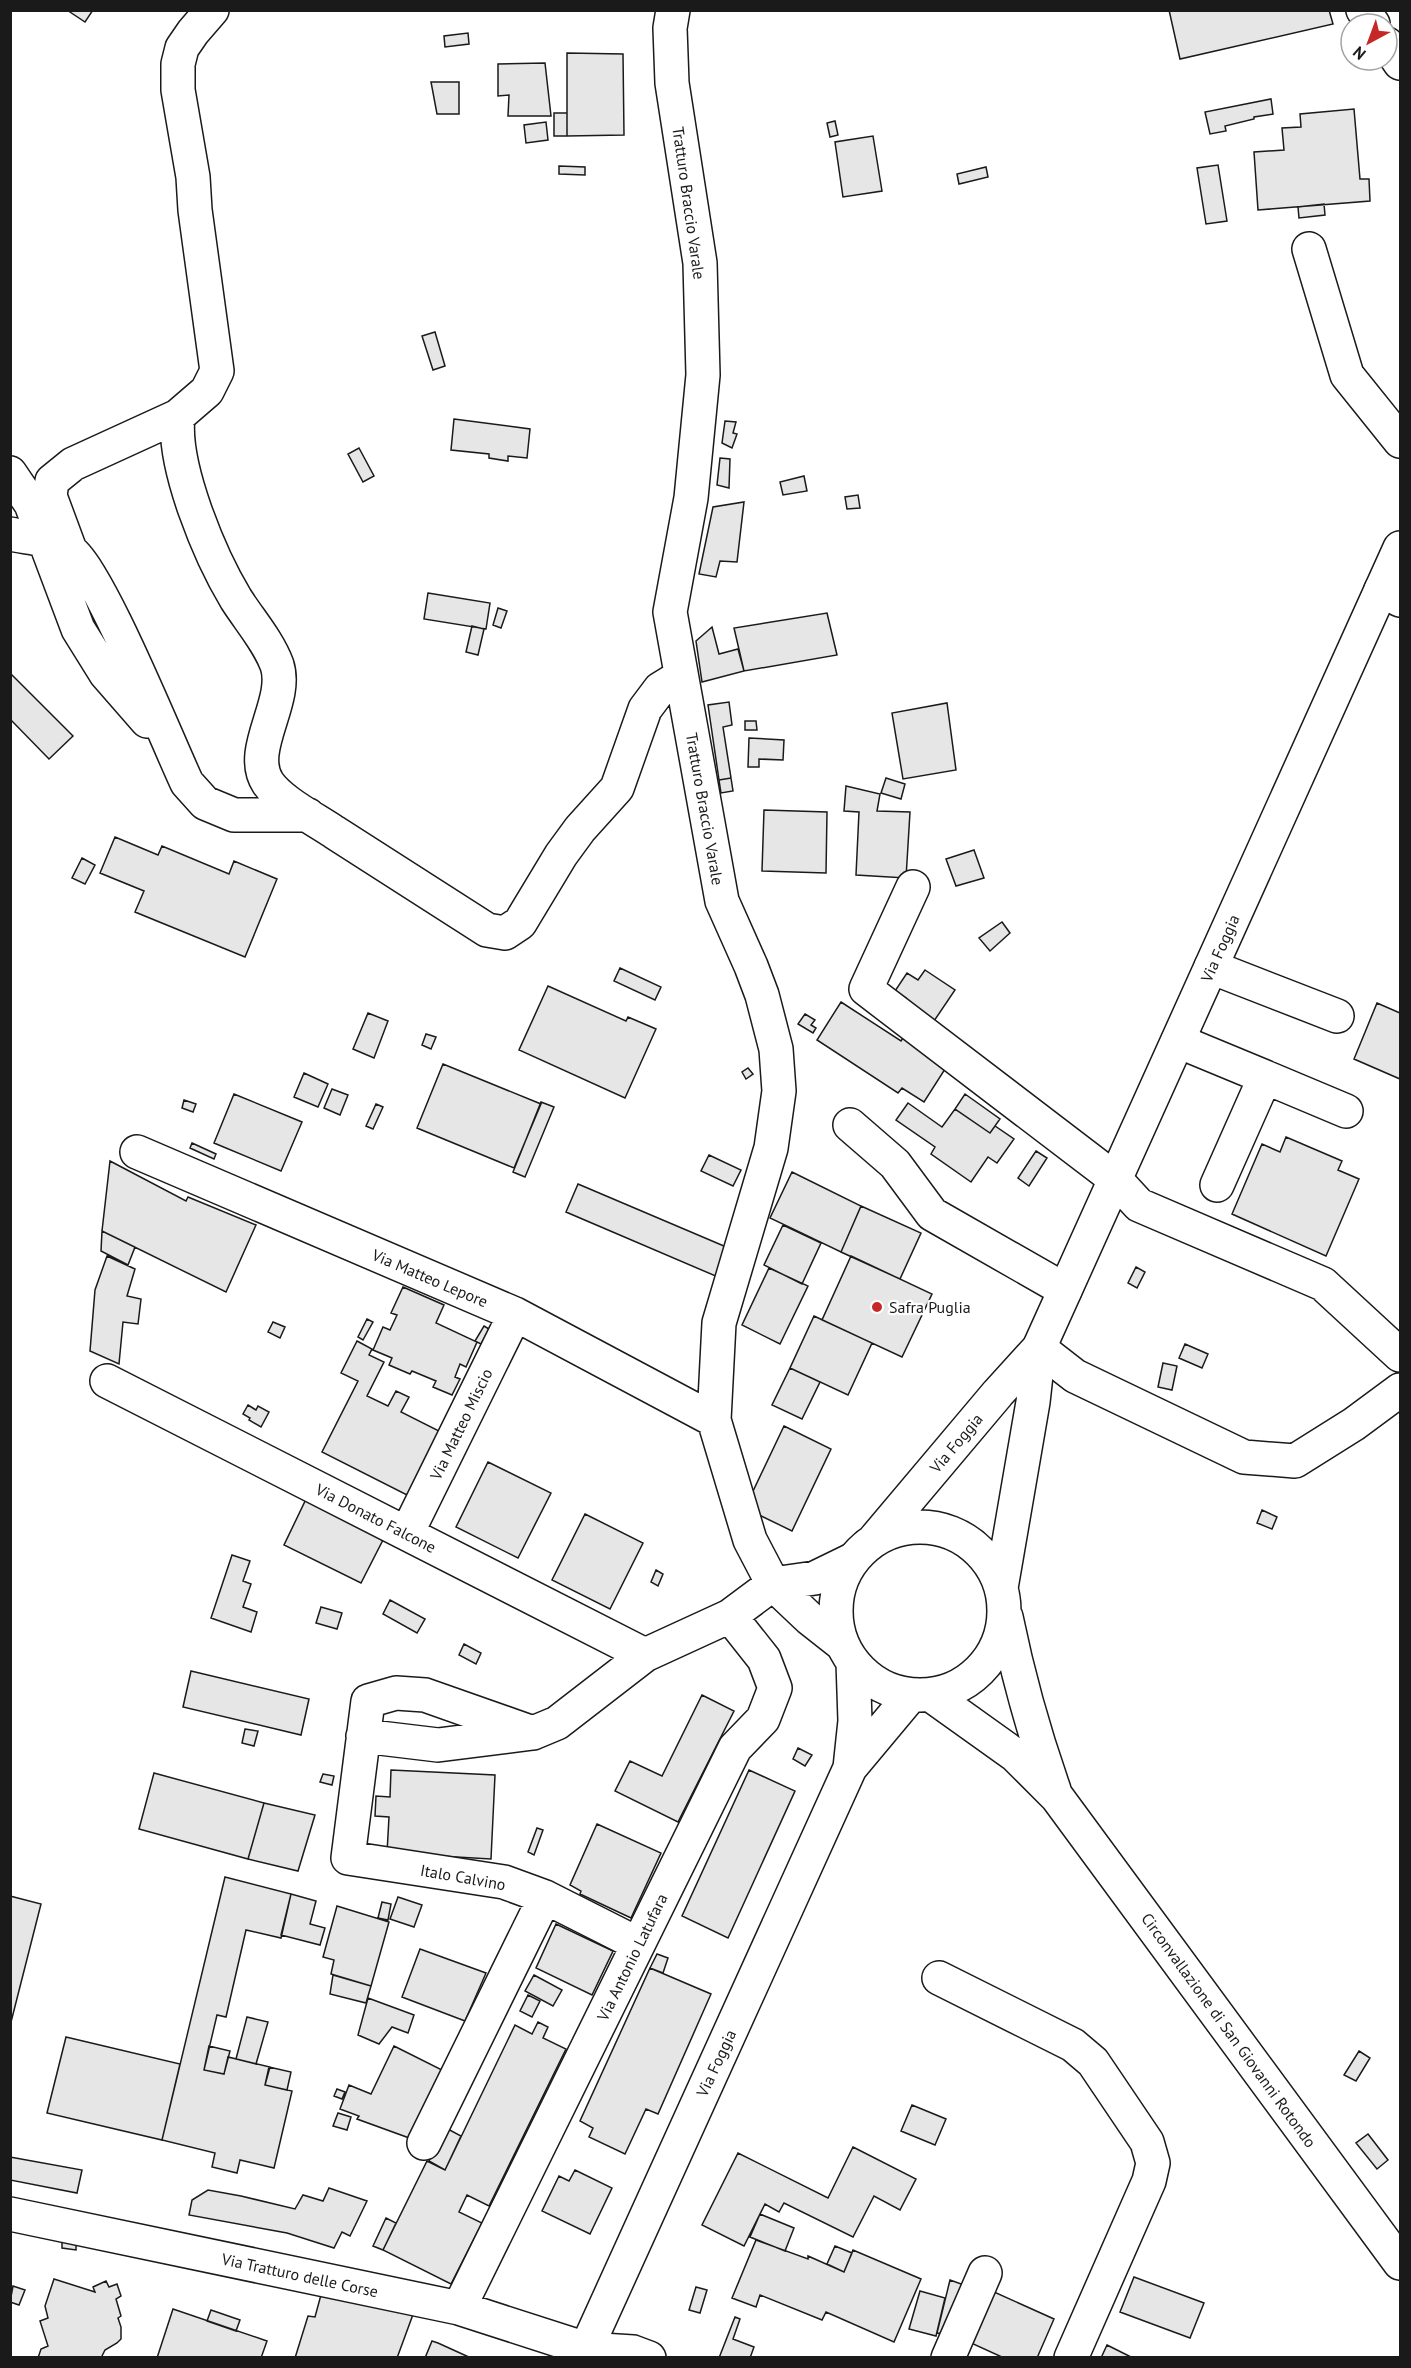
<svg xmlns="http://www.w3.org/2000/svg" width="1411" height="2368" font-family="'PT Sans',sans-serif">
<rect width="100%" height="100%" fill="#fff"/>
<path fill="#e6e6e6" stroke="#1a1a1a" stroke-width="1.5" d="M 67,10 L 93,10 L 85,22 Z
M 1169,10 L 1329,10 L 1333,24 L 1180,59 Z
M 468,33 L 469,44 L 445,47 L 444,36 Z
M 567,53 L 623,54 L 624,135 L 567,136 Z
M 545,63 L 551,116 L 508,116 L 509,95 L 498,96 L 498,64 Z
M 431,82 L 459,82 L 459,114 L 437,114 Z
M 1271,99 L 1273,114 L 1254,117 L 1254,119 L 1225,126 L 1226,131 L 1210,134 L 1205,112 Z
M 1354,109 L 1360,179 L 1369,179 L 1370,201 L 1258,210 L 1254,152 L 1284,150 L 1282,128 L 1301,127 L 1300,114 Z
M 554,113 L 567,113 L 567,136 L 554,136 Z
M 835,121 L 838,135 L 830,137 L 827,123 Z
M 546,122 L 548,140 L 526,143 L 524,125 Z
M 873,136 L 882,191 L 843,197 L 835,142 Z
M 1218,165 L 1227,221 L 1206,224 L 1197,168 Z
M 559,166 L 585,167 L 585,175 L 559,174 Z
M 986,167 L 988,177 L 959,184 L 957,174 Z
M 1324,204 L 1325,215 L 1299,218 L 1298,207 Z
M 435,332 L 445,366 L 433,370 L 422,336 Z
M 454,419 L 530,429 L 527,458 L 508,456 L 508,461 L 489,458 L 489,454 L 451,450 Z
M 725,421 L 736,422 L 733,433 L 737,434 L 732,448 L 722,443 Z
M 359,448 L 374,476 L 363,482 L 348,454 Z
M 720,458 L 730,459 L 729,488 L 717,485 Z
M 804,476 L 807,491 L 783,495 L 780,482 Z
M 858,495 L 860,508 L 847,509 L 845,497 Z
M 744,502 L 737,562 L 720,561 L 716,577 L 699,574 L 713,507 Z
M 428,593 L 490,603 L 486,629 L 424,619 Z
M 498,608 L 507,611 L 501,628 L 493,625 Z
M 827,613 L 837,655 L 744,671 L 734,628 Z
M 472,626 L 484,629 L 478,655 L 466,652 Z
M 712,627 L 719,654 L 738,649 L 744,671 L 702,682 L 696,641 Z
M 10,673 L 73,736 L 49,759 L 10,719 Z
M 729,702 L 732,725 L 723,727 L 731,778 L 719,780 L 708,705 Z
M 947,703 L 956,770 L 903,779 L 892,713 Z
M 745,721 L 756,721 L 757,730 L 745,730 Z
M 749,738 L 784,740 L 783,760 L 759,759 L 759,767 L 748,767 Z
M 731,778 L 733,791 L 721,793 L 719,780 Z
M 886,778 L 905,784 L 901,799 L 881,793 Z
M 846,786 L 880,794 L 877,811 L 910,812 L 906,878 L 856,875 L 859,812 L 844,811 Z
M 764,810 L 827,812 L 826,873 L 762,871 Z
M 115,837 L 158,855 L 162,846 L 229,874 L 234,861 L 277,879 L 245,957 L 135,912 L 144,891 L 100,873 Z
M 974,850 L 984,878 L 956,886 L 946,859 Z
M 82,858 L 95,865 L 85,884 L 72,878 Z
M 1002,922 L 1010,933 L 990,951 L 979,938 Z
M 620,968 L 661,987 L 655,1000 L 614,981 Z
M 925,970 L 955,990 L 934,1021 L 904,1001 L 906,998 L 895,991 L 907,973 L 918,980 Z
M 548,986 L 626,1021 L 628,1017 L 656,1029 L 625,1098 L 519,1050 Z
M 841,1002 L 901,1041 L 903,1038 L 905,1039 L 947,1066 L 924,1102 L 902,1088 L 898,1093 L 817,1040 Z
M 1377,1003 L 1400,1013 L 1400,1079 L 1354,1059 Z
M 368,1013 L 388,1021 L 374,1058 L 353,1049 Z
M 805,1014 L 815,1020 L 811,1025 L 816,1028 L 813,1033 L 798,1024 Z
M 426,1034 L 436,1037 L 431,1049 L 422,1045 Z
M 443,1064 L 541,1104 L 514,1168 L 417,1128 Z
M 748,1068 L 753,1074 L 746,1079 L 742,1072 Z
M 304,1073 L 328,1084 L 318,1107 L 294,1097 Z
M 332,1089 L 348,1095 L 340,1115 L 324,1108 Z
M 234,1094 L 302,1122 L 281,1171 L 214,1143 Z
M 965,1094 L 1000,1119 L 990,1133 L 955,1109 Z
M 184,1100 L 196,1104 L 193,1112 L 182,1108 Z
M 541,1102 L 554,1107 L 525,1177 L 513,1172 Z
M 908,1103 L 942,1127 L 955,1109 L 990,1133 L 995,1126 L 1014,1139 L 997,1163 L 988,1157 L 971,1182 L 931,1154 L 935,1147 L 896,1120 Z
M 376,1104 L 383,1107 L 373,1129 L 366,1126 Z
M 1286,1137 L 1342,1161 L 1338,1170 L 1359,1179 L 1326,1256 L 1232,1214 L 1262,1144 L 1280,1152 Z
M 192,1143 L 216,1154 L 214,1159 L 190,1148 Z
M 1036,1151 L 1047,1158 L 1029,1186 L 1018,1178 Z
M 709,1155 L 741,1170 L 733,1186 L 701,1171 Z
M 110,1161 L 186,1201 L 188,1197 L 256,1225 L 226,1292 L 102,1231 Z
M 792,1172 L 861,1206 L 841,1252 L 770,1218 Z
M 578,1184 L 731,1249 L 725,1280 L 566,1212 Z
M 861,1206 L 921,1233 L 900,1279 L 841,1252 Z
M 783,1225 L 821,1243 L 802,1284 L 764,1265 Z
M 102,1231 L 135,1247 L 128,1265 L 101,1251 Z
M 107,1256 L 135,1269 L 127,1296 L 141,1299 L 138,1324 L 123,1322 L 119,1364 L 90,1351 L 95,1290 Z
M 851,1256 L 932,1294 L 902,1357 L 822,1320 Z
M 1136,1267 L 1145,1272 L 1137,1288 L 1128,1283 Z
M 769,1268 L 808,1286 L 780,1344 L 742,1325 Z
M 403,1287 L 444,1305 L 436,1323 L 477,1342 L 466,1367 L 460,1364 L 455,1377 L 460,1379 L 452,1395 L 433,1387 L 436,1381 L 412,1371 L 410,1374 L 389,1365 L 392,1358 L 373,1350 L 383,1327 L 390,1330 L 397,1315 L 391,1313 Z
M 814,1316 L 872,1343 L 848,1395 L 790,1368 Z
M 367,1319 L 373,1322 L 363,1340 L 358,1337 Z
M 273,1322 L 285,1327 L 280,1338 L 268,1332 Z
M 484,1326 L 489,1329 L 481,1344 L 475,1341 Z
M 357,1341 L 372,1349 L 369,1355 L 384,1362 L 367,1396 L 388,1406 L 396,1391 L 409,1397 L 401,1412 L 441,1432 L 409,1496 L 322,1452 L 358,1381 L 341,1373 Z
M 1185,1344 L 1208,1354 L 1202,1368 L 1179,1358 Z
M 1163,1363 L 1177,1366 L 1172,1390 L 1158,1387 Z
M 790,1368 L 820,1382 L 802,1419 L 772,1405 Z
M 248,1405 L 256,1410 L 258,1406 L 269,1412 L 261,1427 L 249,1420 L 250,1418 L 243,1414 Z
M 784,1426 L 831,1449 L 792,1531 L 745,1508 Z
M 488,1462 L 551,1493 L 518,1558 L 456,1527 Z
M 308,1495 L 386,1534 L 361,1583 L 284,1545 Z
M 1262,1510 L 1277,1517 L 1272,1529 L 1257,1523 Z
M 585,1514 L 643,1543 L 610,1609 L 552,1580 Z
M 232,1555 L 250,1561 L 243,1581 L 251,1584 L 243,1607 L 257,1612 L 251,1632 L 211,1618 Z
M 656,1570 L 663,1574 L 658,1586 L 651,1582 Z
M 390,1600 L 425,1619 L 417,1633 L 383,1614 Z
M 321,1607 L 342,1613 L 337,1629 L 316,1623 Z
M 464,1644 L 481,1653 L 476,1664 L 459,1655 Z
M 191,1671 L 309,1699 L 301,1735 L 183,1707 Z
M 702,1695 L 734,1711 L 678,1822 L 615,1791 L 630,1761 L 662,1776 Z
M 245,1729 L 258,1731 L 254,1746 L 242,1743 Z
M 798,1748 L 812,1755 L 805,1766 L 793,1759 Z
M 391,1770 L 495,1775 L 491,1859 L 387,1853 L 389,1817 L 375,1816 L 376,1796 L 390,1797 Z
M 749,1770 L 795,1791 L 728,1938 L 682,1916 Z
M 154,1773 L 264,1803 L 248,1859 L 139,1829 Z
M 323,1774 L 334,1776 L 332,1785 L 320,1782 Z
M 264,1803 L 315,1815 L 298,1871 L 248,1859 Z
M 597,1824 L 661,1853 L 631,1918 L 580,1894 L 581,1891 L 570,1885 Z
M 537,1828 L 543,1830 L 534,1855 L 528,1852 Z
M 225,1877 L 291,1894 L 281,1938 L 246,1930 L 226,2017 L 217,2015 L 204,2070 L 224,2074 L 228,2057 L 270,2067 L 265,2085 L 292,2091 L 274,2168 L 240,2160 L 237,2173 L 212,2167 L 215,2153 L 162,2140 Z
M 291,1894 L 316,1901 L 310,1924 L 325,1928 L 320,1945 L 281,1935 Z
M 10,1896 L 41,1904 L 10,2026 Z
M 398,1897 L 422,1905 L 414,1927 L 390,1919 Z
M 382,1902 L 391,1904 L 388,1920 L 378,1918 Z
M 337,1906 L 389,1922 L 371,1986 L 331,1974 L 334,1960 L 323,1957 Z
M 556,1924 L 613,1951 L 592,1995 L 536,1968 Z
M 420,1949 L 486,1973 L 465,2021 L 402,1997 Z
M 657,1954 L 668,1958 L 663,1973 L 650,1968 Z
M 650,1968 L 711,1994 L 658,2114 L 646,2109 L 625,2154 L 589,2137 L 593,2128 L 580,2121 Z
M 333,1975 L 371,1986 L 366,2003 L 330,1994 Z
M 534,1975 L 562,1990 L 553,2006 L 525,1991 Z
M 528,1995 L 540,2001 L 532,2017 L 520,2011 Z
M 368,1998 L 414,2015 L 408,2033 L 392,2027 L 379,2044 L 358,2035 Z
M 247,2017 L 268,2022 L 256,2064 L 236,2059 Z
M 538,2022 L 548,2027 L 543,2038 L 566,2049 L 489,2206 L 467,2195 L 459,2212 L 482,2223 L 451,2284 L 383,2250 L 427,2161 L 445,2170 L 515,2025 L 532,2034 Z
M 66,2037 L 180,2064 L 162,2140 L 47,2113 Z
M 209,2046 L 230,2051 L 224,2074 L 204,2070 Z
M 394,2046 L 448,2073 L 412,2139 L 357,2119 L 359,2116 L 340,2109 L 349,2085 L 371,2094 Z
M 1359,2051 L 1370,2058 L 1356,2081 L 1344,2075 Z
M 269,2067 L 291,2072 L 287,2090 L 265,2085 Z
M 337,2089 L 345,2092 L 342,2099 L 334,2096 Z
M 912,2105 L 946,2119 L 935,2145 L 901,2131 Z
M 338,2113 L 351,2117 L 347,2130 L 333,2126 Z
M 446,2128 L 461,2136 L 445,2170 L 429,2161 Z
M 1368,2134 L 1388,2160 L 1377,2169 L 1356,2143 Z
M 853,2147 L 916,2179 L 900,2210 L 874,2196 L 853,2237 L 784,2203 L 779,2212 L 765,2204 L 744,2246 L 702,2225 L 738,2153 L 828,2198 Z
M 10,2157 L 82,2170 L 77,2193 L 10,2180 Z
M 575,2170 L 612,2188 L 590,2234 L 542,2211 L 559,2176 L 569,2181 Z
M 329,2188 L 367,2201 L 350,2236 L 342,2232 L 334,2248 L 287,2233 L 189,2215 L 192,2200 L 208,2190 L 241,2196 L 295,2209 L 303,2195 L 323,2201 Z
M 760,2214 L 794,2228 L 785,2251 L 750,2237 Z
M 386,2218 L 396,2223 L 383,2250 L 373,2246 Z
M 756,2240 L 808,2259 L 808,2256 L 844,2272 L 853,2250 L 921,2279 L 894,2342 L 826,2312 L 822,2320 L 760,2295 L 756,2307 L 732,2298 Z
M 62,2242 L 76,2243 L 76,2250 L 62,2248 Z
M 835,2246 L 852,2253 L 844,2272 L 827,2264 Z
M 1134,2277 L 1204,2303 L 1190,2338 L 1120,2312 Z
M 54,2279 L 95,2292 L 93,2287 L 106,2281 L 109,2287 L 117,2284 L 121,2296 L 116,2299 L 121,2316 L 118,2318 L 121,2327 L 121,2339 L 117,2343 L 105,2350 L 101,2358 L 38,2358 L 41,2349 L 48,2346 L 40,2321 L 48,2318 L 45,2306 Z
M 950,2280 L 964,2285 L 953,2335 L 937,2333 Z
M 13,2286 L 25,2290 L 19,2305 L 10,2302 Z
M 696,2287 L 707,2290 L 700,2313 L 689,2310 Z
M 983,2287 L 1054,2319 L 1037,2358 L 1004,2358 L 960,2338 Z
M 322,2291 L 415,2309 L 397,2358 L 295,2358 L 308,2316 L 315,2317 Z
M 920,2291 L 945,2298 L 936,2336 L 909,2329 Z
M 173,2309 L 267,2341 L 261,2358 L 157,2358 Z
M 211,2310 L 240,2320 L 236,2331 L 207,2321 Z
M 735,2317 L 740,2319 L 733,2339 L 754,2347 L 750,2358 L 719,2358 Z
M 432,2341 L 438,2343 L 471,2358 L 425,2358 Z
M 1107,2345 L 1133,2358 L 1101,2358 Z"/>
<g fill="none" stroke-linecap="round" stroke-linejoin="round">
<defs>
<path id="minor" d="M 673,10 L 670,28 L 672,83 L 700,263 L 703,375 L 691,498 L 670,612 L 722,901 L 751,966 L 762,995 L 776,1049 L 779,1091 L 771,1148 L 719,1323 L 714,1420 L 750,1540 L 773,1584 L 809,1618 L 842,1644
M 1363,10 L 1373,24
M 1387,44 L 1400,63
M 1309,249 L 1347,375 L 1400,441
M 178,416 C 172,466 210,556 236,599 C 250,621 268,641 277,665 C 289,702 246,750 268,783 C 281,802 315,819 334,832 C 385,865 436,897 487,930 L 505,933 L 520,923 L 561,855 L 580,829 L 617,788 L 645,709 L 660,689 L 681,676
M 10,473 L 31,504 L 78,629 L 106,674 L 147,721
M 10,534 C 29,538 51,539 68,549 C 97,565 168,743 187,783 L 205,803 L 234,815 L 308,815
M 70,550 L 50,496 L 52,481 L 73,464 L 178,416 L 207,391 L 217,371 L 195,210 L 193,177 L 178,90 L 178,64 L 182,48 L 193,32 L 212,10
M 1381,590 L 1400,600
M 913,887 L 866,989 L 1115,1179 L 1139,1205 L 1323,1284 L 1400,1355
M 1211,967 L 1337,1016
M 1178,1041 L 1265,1077 L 1217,1185
M 1265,1077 L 1346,1111
M 850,1125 L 895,1164 L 932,1214 L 1065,1290
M 137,1152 L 515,1314 L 714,1420
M 1039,1348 L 1075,1376 L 1244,1457 L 1295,1461 L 1354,1424 L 1400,1390
M 107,1381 L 645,1655
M 407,1533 L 515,1314
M 533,1733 L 425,1695 L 396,1693 L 368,1701 L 348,1858 L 504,1882 L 545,1897 L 638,1944
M 363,1736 L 438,1745 L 533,1733 L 557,1723 L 645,1655 L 730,1616 L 773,1584 L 815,1578 L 852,1560
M 939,1978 L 1073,2045 L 1093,2062 L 1147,2142 L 1153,2163 L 1149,2181 L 1071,2358
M 424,2143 L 545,1897
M 10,2214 L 459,2308 L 586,2349 L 633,2352 L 649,2358
M 459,2308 L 735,1748 L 763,1719 L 775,1688 L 764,1659 L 730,1616
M 948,2358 L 985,2273"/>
<path id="major" d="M836 1611a84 84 0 1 1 168 0a84 84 0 1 1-168 0Z
M 875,1539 L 998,1393 L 1039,1348 L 1400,548
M 1001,1588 L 1033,1402 L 1039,1348
M 1006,1617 C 1018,1676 1034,1733 1054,1790
M 931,1695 L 1015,1755 L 1057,1797 L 1400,2263
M 850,1768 L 855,1721 L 853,1662
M 582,2358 L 850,1768 L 911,1695"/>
</defs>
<use href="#minor" stroke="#1a1a1a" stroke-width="36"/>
<use href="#major" stroke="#1a1a1a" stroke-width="36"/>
<use href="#minor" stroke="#fff" stroke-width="33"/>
<use href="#major" stroke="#fff" stroke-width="33"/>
</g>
<circle fill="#c62828" stroke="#fff" stroke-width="2" cx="877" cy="1307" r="6"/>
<g text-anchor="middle" stroke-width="4.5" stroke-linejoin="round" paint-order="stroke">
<g font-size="16" fill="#1a1a1a" stroke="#fff">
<text transform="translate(689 203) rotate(82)" y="6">Tratturo Braccio Varale</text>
<text transform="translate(705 809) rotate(80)" y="6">Tratturo Braccio Varale</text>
<text transform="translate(1220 948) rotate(-66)" y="6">Via Foggia</text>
<text transform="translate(430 1278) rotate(23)" y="6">Via Matteo Lepore</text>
<text transform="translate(461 1424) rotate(-64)" y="6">Via Matteo Miscio</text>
<text transform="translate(956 1443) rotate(-50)" y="6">Via Foggia</text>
<text transform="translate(376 1518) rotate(27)" y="6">Via Donato Falcone</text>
<text transform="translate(463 1877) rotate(10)" y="6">Italo Calvino</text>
<text transform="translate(632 1957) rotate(-64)" y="6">Via Antonio Latufara</text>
<text transform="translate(1229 2030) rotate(54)" y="6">Circonvallazione di San Giovanni Rotondo</text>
<text transform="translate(716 2063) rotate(-65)" y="6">Via Foggia</text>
<text transform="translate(300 2275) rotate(12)" y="6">Via Tratturo delle Corse</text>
</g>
<g font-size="16" fill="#1a1a1a" stroke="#fff" text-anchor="start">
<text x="889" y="1313">Safra Puglia</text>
</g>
</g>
<rect width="1411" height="2368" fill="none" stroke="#1a1a1a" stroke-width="24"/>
<g transform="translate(1369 42) rotate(221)"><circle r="28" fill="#ffffff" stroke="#a3a3a3" stroke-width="1.5"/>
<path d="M0-4.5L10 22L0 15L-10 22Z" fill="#c62828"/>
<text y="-9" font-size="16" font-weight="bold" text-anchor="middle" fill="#1a1a1a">N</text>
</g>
</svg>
